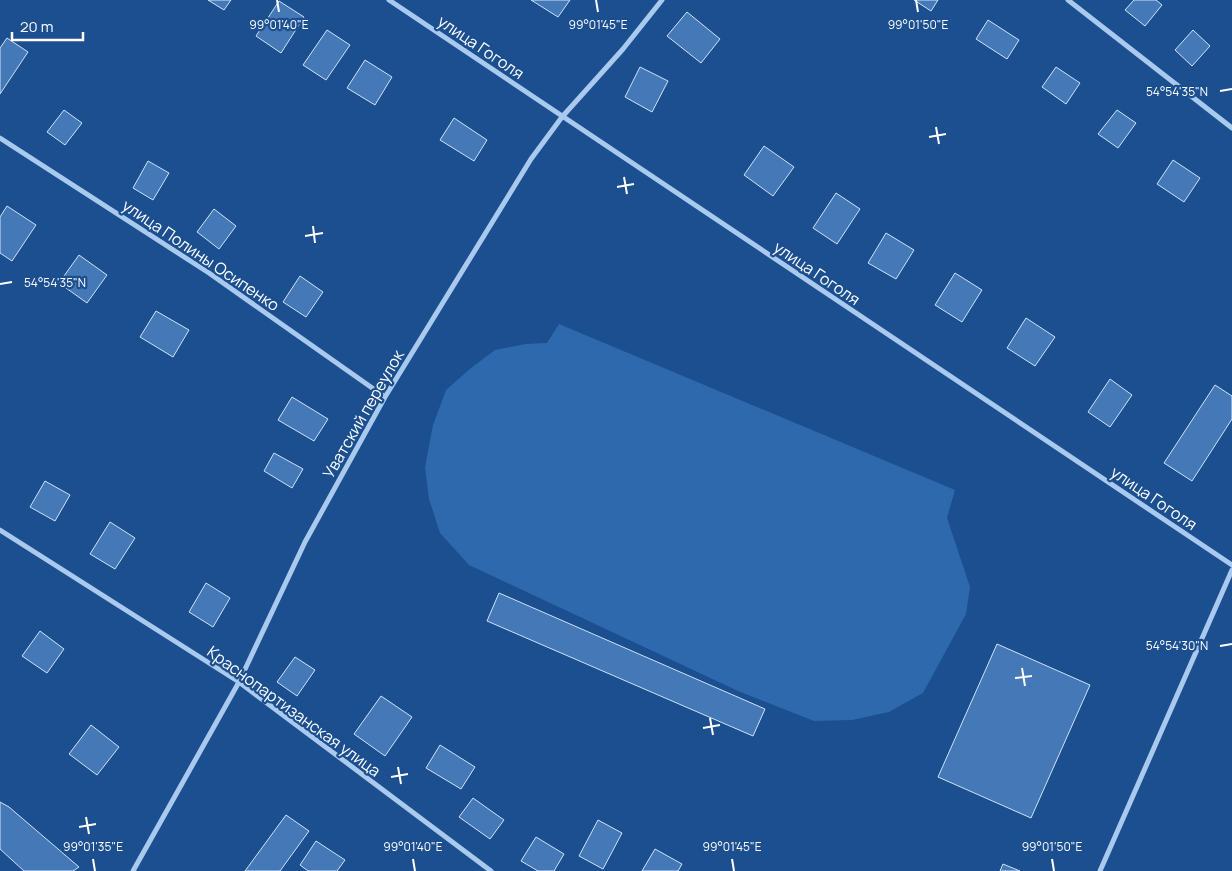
<svg xmlns="http://www.w3.org/2000/svg" width="1232" height="871" font-family="Manrope,sans-serif">
<rect width="100%" height="100%" fill="#1b4f8f"/>
<path fill="#2e69ad" d="M 559,324 L 955,490 L 947,518 L 970,587 L 966,614 L 923,693 L 889,712 L 852,720 L 814,721 L 738,691 L 469,565 L 440,533 L 429,499 L 425,467 L 433,425 L 446,390 L 471,368 L 495,350 L 525,344 L 547,343 Z"/>
<path fill="#4478b7" stroke="#cfe3fa" d="M 208,0 L 231,0 L 224,10 Z
M 531,0 L 570,0 L 558,17 Z
M 914,0 L 938,0 L 931,11 Z
M 1134,0 L 1156,0 L 1162,5 L 1145,26 L 1125,10 Z
M 279,1 L 304,17 L 281,53 L 256,36 Z
M 687,12 L 720,39 L 701,63 L 667,36 Z
M 988,20 L 1019,40 L 1007,59 L 976,39 Z
M 327,30 L 350,45 L 326,80 L 303,65 Z
M 1193,30 L 1210,46 L 1192,66 L 1175,50 Z
M 7,38 L 28,52 L 0,94 L 0,48 Z
M 365,60 L 392,77 L 375,105 L 347,88 Z
M 640,67 L 668,81 L 652,112 L 625,97 Z
M 1056,67 L 1080,83 L 1066,104 L 1042,87 Z
M 64,110 L 82,123 L 65,145 L 47,132 Z
M 1117,110 L 1136,123 L 1118,148 L 1098,134 Z
M 454,118 L 487,140 L 474,161 L 440,140 Z
M 764,146 L 794,167 L 773,196 L 744,175 Z
M 1173,160 L 1200,178 L 1184,202 L 1157,184 Z
M 148,161 L 169,173 L 153,200 L 133,188 Z
M 836,193 L 860,209 L 837,244 L 813,228 Z
M 7,206 L 36,225 L 12,261 L 0,253 L 0,217 Z
M 214,209 L 236,226 L 219,249 L 197,232 Z
M 886,233 L 914,250 L 896,279 L 868,263 Z
M 79,255 L 107,275 L 87,303 L 59,283 Z
M 955,273 L 982,290 L 962,322 L 935,305 Z
M 300,276 L 323,292 L 306,317 L 283,302 Z
M 156,311 L 189,330 L 173,357 L 140,337 Z
M 1026,318 L 1055,337 L 1035,366 L 1007,348 Z
M 1110,379 L 1132,395 L 1110,427 L 1088,412 Z
M 1215,385 L 1232,396 L 1232,419 L 1192,481 L 1164,463 Z
M 292,397 L 328,419 L 314,441 L 278,420 Z
M 274,453 L 303,469 L 292,488 L 264,471 Z
M 45,481 L 70,495 L 55,521 L 30,507 Z
M 110,522 L 135,538 L 115,569 L 90,554 Z
M 206,583 L 230,598 L 213,627 L 189,612 Z
M 499,593 L 765,709 L 753,736 L 487,621 Z
M 40,631 L 64,649 L 47,673 L 22,656 Z
M 997,644 L 1090,685 L 1031,818 L 938,777 Z
M 295,657 L 315,670 L 297,696 L 277,682 Z
M 381,696 L 412,717 L 385,756 L 354,734 Z
M 91,725 L 119,747 L 97,775 L 69,754 Z
M 440,745 L 475,767 L 461,789 L 426,768 Z
M 473,798 L 504,820 L 490,839 L 459,817 Z
M 0,802 L 9,807 L 79,867 L 73,871 L 24,871 L 0,849 Z
M 286,815 L 309,831 L 280,871 L 245,871 Z
M 598,820 L 622,833 L 603,869 L 579,856 Z
M 536,837 L 564,854 L 554,871 L 538,871 L 521,861 Z
M 316,841 L 345,860 L 337,871 L 308,871 L 300,865 Z
M 655,849 L 682,864 L 678,871 L 642,871 Z
M 1003,864 L 1020,871 L 1000,871 Z"/>
<g fill="none" stroke-linecap="round" stroke-linejoin="round">
<path stroke="#a9c9ee" stroke-width="5" d="M 389,0 L 1232,565
M 1068,0 L 1232,128
M 0,138 L 209,273 L 385,397
M 0,530 L 239,682 L 491,871
M 133,871 L 239,682 L 305,542 L 385,397 L 531,159 L 562,117 L 623,49 L 662,0
M 1100,871 L 1232,570"/>
</g>
<path fill="none" stroke="#fff" stroke-width="2" d="M 277,0 L 279,12M 596,0 L 598,12M 916,0 L 918,12M 1220,91 L 1232,89M 936,127 L 939,144M 929,137 L 946,134M 624,177 L 627,194M 617,187 L 634,184M 313,226 L 315,243M 305,236 L 323,233M 0,284 L 12,282M 1220,646 L 1232,644M 1022,668 L 1025,686M 1015,678 L 1032,676M 710,718 L 713,735M 703,728 L 720,725M 398,767 L 401,784M 391,777 L 408,774M 86,817 L 89,834M 79,827 L 96,824M 93,859 L 95,871M 413,859 L 415,871M 732,859 L 734,871M 1052,859 L 1054,871"/>
<g text-anchor="middle" stroke-width="4.5" stroke-linejoin="round" paint-order="stroke">
<g font-size="16" fill="#fff" stroke="#1b4f8f">
<text transform="translate(481 47) rotate(34)" y="6">улица Гоголя</text>
<text transform="translate(201 255) rotate(34)" y="6">улица Полины Осипенко</text>
<text transform="translate(817 273) rotate(34)" y="6">улица Гоголя</text>
<text transform="translate(363 414) rotate(-60)" y="6">Уватский переулок</text>
<text transform="translate(1154 498) rotate(34)" y="6">улица Гоголя</text>
<text transform="translate(294 711) rotate(36)" y="6">Краснопартизанская улица</text>
</g>
</g>
<g font-size="12" text-anchor="middle" fill="#fff" stroke="#1b4f8f" stroke-width="4.5" stroke-linejoin="round" paint-order="stroke">
<text x="279" y="29">99°01'40"E</text>
<text x="598" y="29">99°01'45"E</text>
<text x="918" y="29">99°01'50"E</text>
<text x="1177" y="96">54°54'35"N</text>
<text x="55" y="287">54°54'35"N</text>
<text x="1177" y="650">54°54'30"N</text>
<text x="93" y="851">99°01'35"E</text>
<text x="413" y="851">99°01'40"E</text>
<text x="732" y="851">99°01'45"E</text>
<text x="1052" y="851">99°01'50"E</text>
</g>
<path d="M12 32v8h71v-8" fill="none" stroke="#ffffff" stroke-width="2.5"/>
<text x="20" y="32" font-size="15" fill="#ffffff" stroke="#1b4f8f" stroke-width="4" paint-order="stroke">20 m</text>
</svg>
